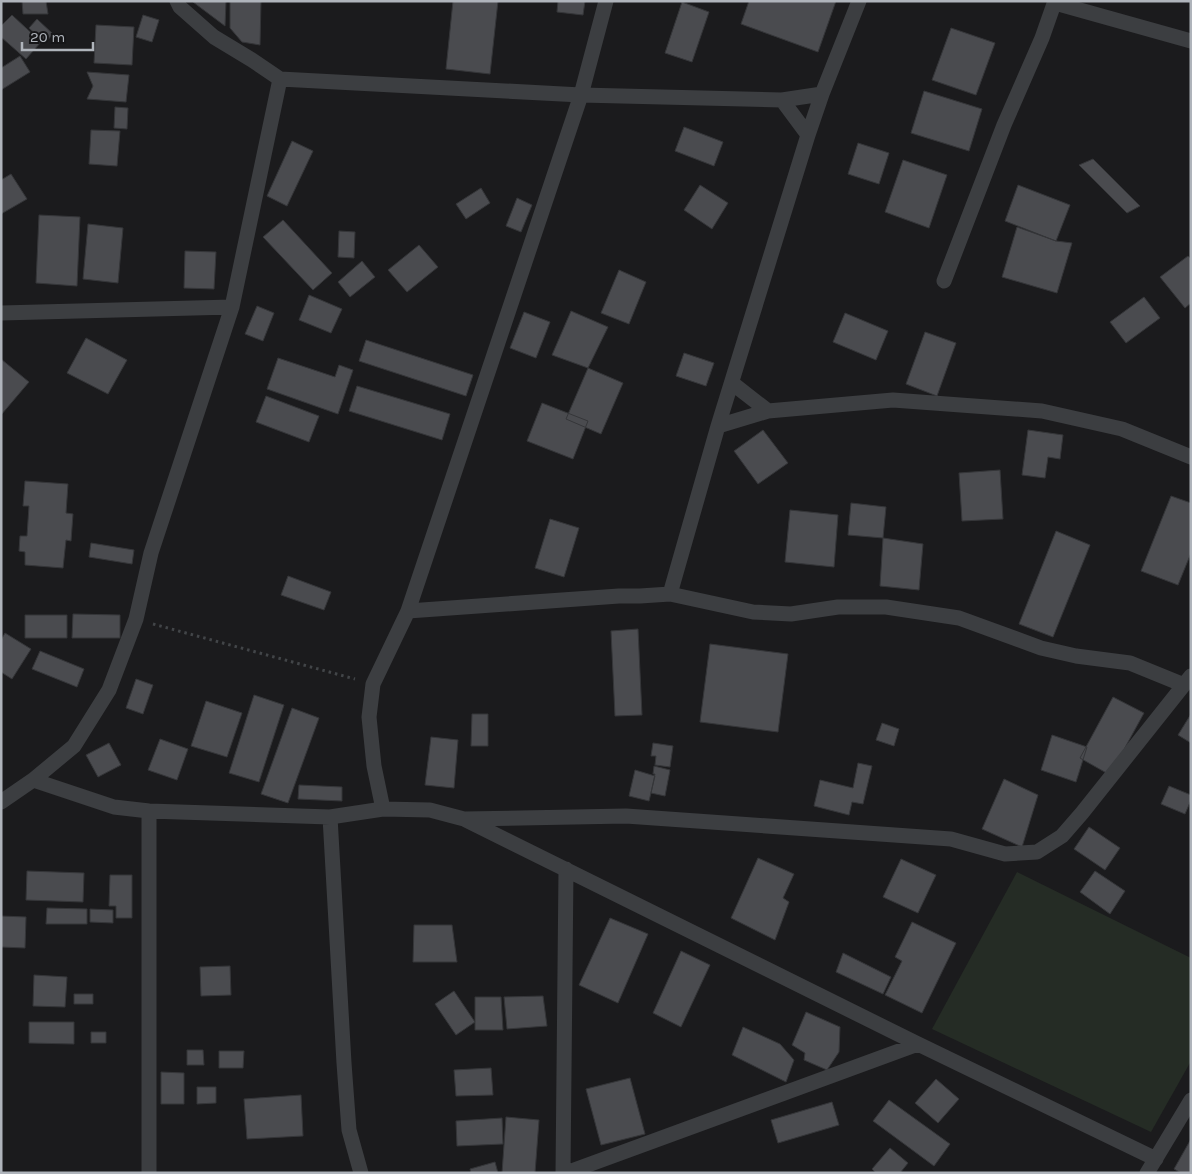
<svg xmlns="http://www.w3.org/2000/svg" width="1192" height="1174" font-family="Karla,sans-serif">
<rect width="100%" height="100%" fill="#1b1b1d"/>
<path fill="#252c25" d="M 1017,872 L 1191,958 L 1191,1061 L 1151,1132 L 932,1029 Z"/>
<path fill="#4a4b4f" stroke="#353639" d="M 22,1 L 46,1 L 48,14 L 23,14 Z
M 192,1 L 226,1 L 225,26 L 193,2 Z
M 230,1 L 261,1 L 260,45 L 242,42 L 230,28 Z
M 453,1 L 498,1 L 490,74 L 446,69 Z
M 558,1 L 585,1 L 583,15 L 557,12 Z
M 749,1 L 836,1 L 818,52 L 741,24 Z
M 682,2 L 709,12 L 692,62 L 665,53 Z
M 12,15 L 41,42 L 26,59 L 1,37 L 1,26 Z
M 143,15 L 159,20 L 152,42 L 136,37 Z
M 37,19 L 53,34 L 45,43 L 29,28 Z
M 96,25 L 134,27 L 132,65 L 94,63 Z
M 951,28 L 995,43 L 976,95 L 932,80 Z
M 20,56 L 30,72 L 1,90 L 1,68 Z
M 87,72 L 129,75 L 126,102 L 87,99 L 93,86 Z
M 924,91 L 982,109 L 969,151 L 911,133 Z
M 115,107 L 128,108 L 127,129 L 114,128 Z
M 684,127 L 723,142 L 714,166 L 675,151 Z
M 91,130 L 120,131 L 117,166 L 89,164 Z
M 292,141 L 313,151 L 287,206 L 267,196 Z
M 858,143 L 889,153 L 879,184 L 848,174 Z
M 1093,159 L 1140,206 L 1127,213 L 1079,165 Z
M 903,160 L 947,175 L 929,228 L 885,212 Z
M 11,174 L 27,199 L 1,214 L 1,180 Z
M 700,185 L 728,203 L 712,229 L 684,210 Z
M 1018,185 L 1070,205 L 1056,241 L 1005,221 Z
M 481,188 L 490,203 L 466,219 L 456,204 Z
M 517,198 L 532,205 L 521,232 L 506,226 Z
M 39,215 L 80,217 L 77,286 L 36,283 Z
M 283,220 L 332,273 L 313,290 L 263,237 Z
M 88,224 L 123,228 L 118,283 L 83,279 Z
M 1017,227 L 1056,241 L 1072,243 L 1057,293 L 1002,277 Z
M 339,231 L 355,232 L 354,258 L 338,257 Z
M 419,245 L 438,267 L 407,292 L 388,270 Z
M 185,251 L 216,252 L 214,289 L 184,288 Z
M 1188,256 L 1191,259 L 1191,303 L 1185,308 L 1160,277 Z
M 362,261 L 375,277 L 350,297 L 338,282 Z
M 619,270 L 646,282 L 629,324 L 601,313 Z
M 309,295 L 342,309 L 331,333 L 299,320 Z
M 1144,297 L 1160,318 L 1126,343 L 1110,322 Z
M 257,306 L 274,313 L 263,341 L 245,334 Z
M 571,311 L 608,327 L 588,368 L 552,355 Z
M 524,312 L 550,322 L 536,358 L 510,348 Z
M 845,313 L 888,331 L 876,360 L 833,342 Z
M 925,332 L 956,343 L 937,396 L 906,384 Z
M 86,338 L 127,360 L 108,394 L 67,373 Z
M 366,340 L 473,375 L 466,396 L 359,361 Z
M 684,353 L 714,363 L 706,386 L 676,376 Z
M 278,358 L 335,377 L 339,365 L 353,370 L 338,414 L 267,389 Z
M 1,359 L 29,382 L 1,415 Z
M 588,368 L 623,383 L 601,434 L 566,419 Z
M 357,386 L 450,414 L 442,440 L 349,411 Z
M 266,396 L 319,416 L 309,442 L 256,422 Z
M 542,403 L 588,421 L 573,459 L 527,441 Z
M 763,430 L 788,463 L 758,484 L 734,451 Z
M 1028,430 L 1063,435 L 1060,459 L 1048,457 L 1045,478 L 1022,475 Z
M 1000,470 L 1003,519 L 962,521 L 959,473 Z
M 25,481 L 68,484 L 66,513 L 73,514 L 71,541 L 66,540 L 63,568 L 25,565 L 25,552 L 19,551 L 20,536 L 27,536 L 29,506 L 23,506 Z
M 1171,496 L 1191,503 L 1191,553 L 1178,585 L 1141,571 Z
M 851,503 L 886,507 L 883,538 L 848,535 Z
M 790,510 L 838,515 L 834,567 L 785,562 Z
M 550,519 L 579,528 L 564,577 L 535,568 Z
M 1056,531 L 1090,545 L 1053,637 L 1019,624 Z
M 883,538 L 923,544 L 919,590 L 880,586 Z
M 91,543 L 134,550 L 132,564 L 89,557 Z
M 288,576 L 331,592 L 324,610 L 281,595 Z
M 73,614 L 120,615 L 120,638 L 72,638 Z
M 25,615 L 67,615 L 67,638 L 25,638 Z
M 638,629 L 642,715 L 615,716 L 611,631 Z
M 5,633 L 31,649 L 12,679 L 1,672 L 1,640 Z
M 710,644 L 788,654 L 778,732 L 700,722 Z
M 40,651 L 84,669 L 77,687 L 32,669 Z
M 136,679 L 153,685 L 143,714 L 126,708 Z
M 254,695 L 284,705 L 259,782 L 229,773 Z
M 1113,697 L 1144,713 L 1110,775 L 1080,758 Z
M 206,701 L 242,713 L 227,757 L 191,746 Z
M 292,708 L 319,718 L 288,803 L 261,794 Z
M 472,714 L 488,714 L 488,746 L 471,746 Z
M 1191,714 L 1191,743 L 1178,735 Z
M 882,723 L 899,729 L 894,746 L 876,740 Z
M 1052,735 L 1087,747 L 1076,782 L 1041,770 Z
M 431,737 L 458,740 L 454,788 L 425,785 Z
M 160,739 L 188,749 L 177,780 L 148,770 Z
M 109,743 L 121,765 L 98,777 L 86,755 Z
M 653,743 L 673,746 L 670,767 L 655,765 L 656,756 L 651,756 Z
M 858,763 L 872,766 L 863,804 L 852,802 L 849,815 L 814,806 L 820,780 L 853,788 Z
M 654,766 L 670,770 L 665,796 L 651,793 L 655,774 L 653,774 Z
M 635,770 L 655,776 L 649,801 L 629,796 Z
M 1004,779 L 1038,795 L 1022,847 L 982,829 Z
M 299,785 L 342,787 L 342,801 L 298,799 Z
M 1169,786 L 1191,795 L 1191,800 L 1185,814 L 1161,804 Z
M 1089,827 L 1120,848 L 1105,870 L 1074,849 Z
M 758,858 L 794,874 L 783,898 L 789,902 L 775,940 L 731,918 Z
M 901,859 L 936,875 L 918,913 L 883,897 Z
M 27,871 L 84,873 L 83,902 L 26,900 Z
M 1095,871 L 1125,891 L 1110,914 L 1080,892 Z
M 110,875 L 132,875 L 132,918 L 116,918 L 116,906 L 109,906 Z
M 47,908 L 87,909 L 87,924 L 46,924 Z
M 90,909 L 113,910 L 113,923 L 90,922 Z
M 1,916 L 26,917 L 25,948 L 1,947 Z
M 610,918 L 648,934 L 618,1003 L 579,985 Z
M 912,922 L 956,943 L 922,1013 L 885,995 L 902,961 L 895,957 Z
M 414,925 L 452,925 L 457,962 L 413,962 Z
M 681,951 L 710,965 L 681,1027 L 653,1013 Z
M 843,953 L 891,977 L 883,994 L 836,972 Z
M 230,966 L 231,995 L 201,996 L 200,967 Z
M 34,975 L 67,977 L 65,1007 L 33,1006 Z
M 454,991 L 475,1022 L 456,1035 L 435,1004 Z
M 74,994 L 93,994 L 93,1004 L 74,1004 Z
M 543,996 L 547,1026 L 507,1029 L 504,997 Z
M 475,997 L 501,997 L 503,1030 L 475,1030 Z
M 806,1012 L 840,1027 L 839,1052 L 827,1070 L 804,1060 L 805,1053 L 792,1045 Z
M 29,1022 L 74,1022 L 74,1044 L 29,1043 Z
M 743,1027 L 780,1044 L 794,1060 L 786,1082 L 732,1055 Z
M 91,1032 L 106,1032 L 106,1043 L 91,1043 Z
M 187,1050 L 203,1050 L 204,1065 L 187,1065 Z
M 219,1051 L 244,1051 L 243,1068 L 219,1068 Z
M 491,1068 L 493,1095 L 456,1096 L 454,1070 Z
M 161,1072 L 184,1073 L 184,1104 L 161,1104 Z
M 630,1078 L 645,1134 L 601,1145 L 586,1089 Z
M 936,1079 L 959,1099 L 938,1123 L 915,1103 Z
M 197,1087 L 216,1087 L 216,1103 L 197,1104 Z
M 301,1095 L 303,1136 L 247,1139 L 244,1099 Z
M 889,1100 L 950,1144 L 934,1166 L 873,1121 Z
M 832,1102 L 839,1125 L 778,1143 L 771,1120 Z
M 506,1117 L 539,1120 L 535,1173 L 502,1173 Z
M 502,1118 L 503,1144 L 457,1146 L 456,1121 Z
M 1191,1139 L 1191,1173 L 1181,1173 L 1174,1169 Z
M 890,1148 L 908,1163 L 900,1173 L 876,1173 L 872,1169 Z
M 495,1162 L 498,1173 L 471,1173 L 470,1169 Z"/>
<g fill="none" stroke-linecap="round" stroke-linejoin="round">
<path stroke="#424548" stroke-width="3" stroke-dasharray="2.5 4" stroke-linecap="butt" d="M 153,624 L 355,679"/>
<path stroke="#3c3e41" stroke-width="15" d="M 177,1 L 180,7 L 214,37 L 252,60 L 280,79 L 581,95 L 782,100 L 822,94
M 1055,3 L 1191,41
M 782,100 L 808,135
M 944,281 L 1004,125 L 1042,38 L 1055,1
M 1,313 L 232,307
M 732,383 L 768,411
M 718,426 L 768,411 L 893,400 L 1042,411 L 1122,429 L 1191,457
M 670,594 L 718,426 L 808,135 L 822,94 L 859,1
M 408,611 L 619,596 L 640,596 L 670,594 L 753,612 L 791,614 L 838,607 L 886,607 L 959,618 L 1041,648 L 1076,656 L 1130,663 L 1184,685
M 33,780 L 114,807 L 149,811 L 330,817 L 383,809 L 430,810 L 464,819 L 626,816 L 951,839 L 1005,854 L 1037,852 L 1062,836 L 1082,813 L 1191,676
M 1,802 L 33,780 L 74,746 L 109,690 L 136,619 L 151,553 L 232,307 L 280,79
M 383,809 L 374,766 L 369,717 L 373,684 L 408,611 L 581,95 L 606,1
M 149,811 L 149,1173
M 330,817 L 344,1063 L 349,1130 L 361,1173
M 466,820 L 918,1044 L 1156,1159
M 563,1173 L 566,869
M 566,1173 L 918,1044
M 1147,1173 L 1191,1100"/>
</g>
<rect width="1192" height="1174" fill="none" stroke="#afb4bb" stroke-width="5"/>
<path d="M22 42v8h71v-8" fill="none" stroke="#afb4bb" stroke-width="2.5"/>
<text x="30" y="42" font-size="15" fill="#afb4bb" stroke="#161618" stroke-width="4" paint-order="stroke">20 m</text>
</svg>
